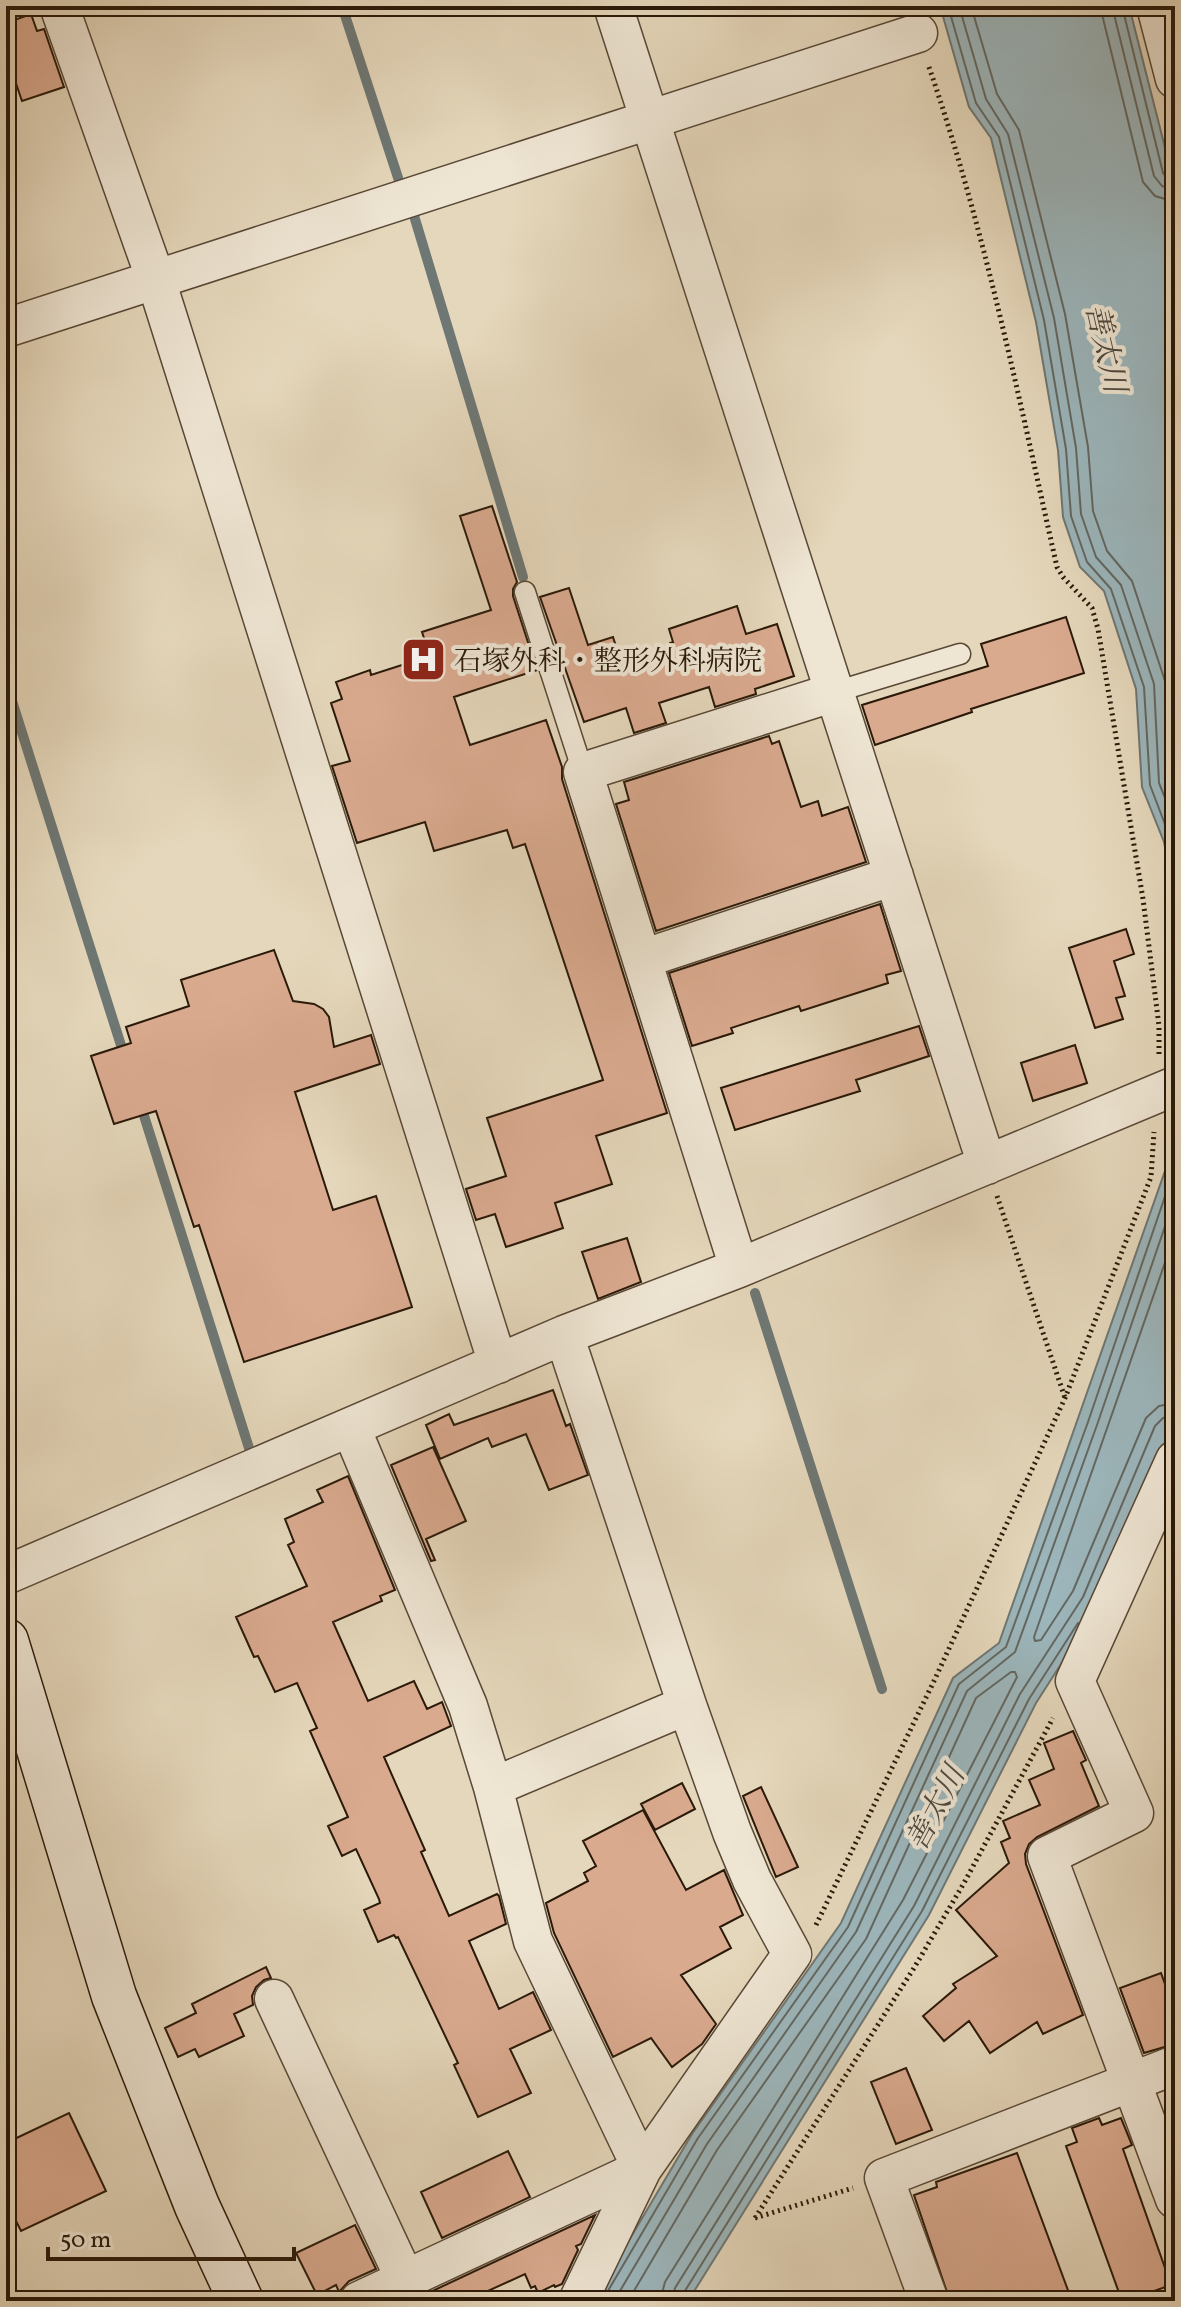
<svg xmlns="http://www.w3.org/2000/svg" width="1181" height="2307" font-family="Vollkorn,'Noto Serif JP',serif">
<rect width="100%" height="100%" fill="#e5d7bb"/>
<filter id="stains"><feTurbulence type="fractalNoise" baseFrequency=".0025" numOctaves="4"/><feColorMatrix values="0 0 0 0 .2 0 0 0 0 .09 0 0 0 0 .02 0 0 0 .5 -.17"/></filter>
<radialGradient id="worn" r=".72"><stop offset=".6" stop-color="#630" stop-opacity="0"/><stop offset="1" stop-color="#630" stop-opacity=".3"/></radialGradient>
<path fill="#9cb6bc" stroke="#6e7774" stroke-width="2" d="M 940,6 L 1129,6 L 1175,187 L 1175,896 L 1164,842 L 1142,787 L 1136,689 L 1104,591 L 1080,567 L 1063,517 L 1058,450 L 1036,322 L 991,138 L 969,107 Z
M 1175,994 L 1175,1425 L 1099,1605 L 1036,1703 L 929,1915 L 688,2301 L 593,2301 L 692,2134 L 841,1923 L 953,1678 L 999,1643 L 1166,1168 L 1170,1012 Z"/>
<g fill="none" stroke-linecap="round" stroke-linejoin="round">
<path stroke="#636862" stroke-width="2" d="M 948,6 L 976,103 L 999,137 L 1044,320 L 1066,449 L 1071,516 L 1087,562 L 1111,589 L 1144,687 L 1150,785 L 1171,840 L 1175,858
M 959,6 L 986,99 L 1008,134 L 1054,318 L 1076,448 L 1081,514 L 1096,557 L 1121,585 L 1154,684 L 1159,783 L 1175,822
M 971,6 L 997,94 L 1019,130 L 1065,314 L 1088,447 L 1093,511 L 1107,551 L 1132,581 L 1165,681 L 1171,780 L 1175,790
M 1100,6 L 1143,182 L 1155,196 L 1175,202
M 1112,6 L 1154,176 L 1162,186 L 1175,190
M 1122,6 L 1163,173 L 1168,179 L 1175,180
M 1175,1234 L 1034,1637 L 1035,1641 L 1041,1640 L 1073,1591 L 1146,1418 L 1159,1406 L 1175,1403
M 602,2301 L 698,2138 L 848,1927 L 959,1684 L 1006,1647 L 1088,1422 L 1174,1170 L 1175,1129
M 614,2301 L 707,2144 L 856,1932 L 967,1691 L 1015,1652 L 1097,1425 L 1175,1197
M 628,2301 L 717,2150 L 866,1939 L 976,1698 L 1011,1672 L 1015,1672 L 1017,1677 L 903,1900 L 665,2282 L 660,2301
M 672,2301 L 675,2288 L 914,1906 L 1020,1694 L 1083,1597 L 1155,1426 L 1163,1418 L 1175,1415
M 682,2301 L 683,2294 L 922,1911 L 1029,1699 L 1078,1623"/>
<path stroke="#6e7774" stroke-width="10" d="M 342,6 L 402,190
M 412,209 L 523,577
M 6,682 L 125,1058
M 140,1103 L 249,1448
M 755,1293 L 882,1689"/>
</g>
<path fill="#daaa8f" stroke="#2a1909" stroke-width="2" d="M 31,14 L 37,31 L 44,29 L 64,87 L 22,101 L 6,54 L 6,23 Z
M 492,506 L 517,582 L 513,589 L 513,596 L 537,670 L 454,697 L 470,745 L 546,720 L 562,767 L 562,779 L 667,1113 L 596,1136 L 612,1184 L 555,1203 L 563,1228 L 506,1247 L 495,1214 L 476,1220 L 466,1189 L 506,1176 L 487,1118 L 603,1080 L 525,844 L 513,848 L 507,830 L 434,851 L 425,822 L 357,843 L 332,766 L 350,761 L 331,703 L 342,699 L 336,682 L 370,670 L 371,675 L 430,656 L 422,632 L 491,610 L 460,516 Z
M 569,588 L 588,645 L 613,637 L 622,665 L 672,648 L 670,643 L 673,642 L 669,629 L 737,606 L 746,634 L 777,624 L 794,676 L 755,689 L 756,694 L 715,707 L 709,687 L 659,703 L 666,723 L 634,733 L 626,708 L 584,722 L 540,597 Z
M 1066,617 L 1084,673 L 971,709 L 972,712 L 875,745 L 862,705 L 988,666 L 981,644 Z
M 769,736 L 772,744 L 779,741 L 801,807 L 818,801 L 822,816 L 848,807 L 866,862 L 656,931 L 616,804 L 629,800 L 624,782 Z
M 880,904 L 901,971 L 886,975 L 888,983 L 801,1011 L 799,1006 L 731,1028 L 733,1033 L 692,1046 L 669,973 Z
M 1126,929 L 1134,954 L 1114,961 L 1125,996 L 1116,998 L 1123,1019 L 1095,1028 L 1069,948 Z
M 274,950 L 293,1001 L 314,1004 L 323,1009 L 329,1017 L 334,1047 L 371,1035 L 380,1064 L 295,1092 L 333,1210 L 376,1196 L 412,1307 L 244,1362 L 199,1225 L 194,1227 L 156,1111 L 114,1124 L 91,1056 L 131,1043 L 126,1027 L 189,1006 L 181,980 Z
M 919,1026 L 929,1056 L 856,1080 L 860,1091 L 735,1130 L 721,1088 Z
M 1075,1045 L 1087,1083 L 1033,1101 L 1021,1063 Z
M 627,1238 L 641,1282 L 598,1299 L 582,1252 Z
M 553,1390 L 566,1426 L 570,1424 L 588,1475 L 549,1490 L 526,1434 L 492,1447 L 488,1438 L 440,1459 L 426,1425 L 449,1414 L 454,1425 Z
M 433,1447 L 466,1521 L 426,1539 L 435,1560 L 431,1561 L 391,1465 Z
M 348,1476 L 395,1590 L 380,1596 L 382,1601 L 333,1622 L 368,1701 L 414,1681 L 427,1709 L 442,1702 L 451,1726 L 384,1757 L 425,1850 L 421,1852 L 449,1916 L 497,1894 L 499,1896 L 506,1924 L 469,1941 L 499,2009 L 533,1992 L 551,2030 L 510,2049 L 531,2093 L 478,2117 L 454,2065 L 458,2063 L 398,1937 L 396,1938 L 394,1935 L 378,1942 L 364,1910 L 380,1903 L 379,1899 L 356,1849 L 342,1856 L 328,1826 L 348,1817 L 310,1731 L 317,1728 L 297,1683 L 275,1692 L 258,1656 L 254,1657 L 236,1617 L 307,1586 L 288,1545 L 294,1542 L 285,1519 L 323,1502 L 317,1490 Z
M 1073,1731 L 1086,1760 L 1081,1763 L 1099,1806 L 1037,1837 L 1029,1844 L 1025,1854 L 1026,1864 L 1083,2015 L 1043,2034 L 1037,2022 L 990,2053 L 969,2021 L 944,2041 L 923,2016 L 956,1988 L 953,1984 L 997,1956 L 956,1910 L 1009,1863 L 1001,1842 L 1010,1838 L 1003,1821 L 1040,1805 L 1029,1780 L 1054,1769 L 1044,1743 Z
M 682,1783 L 695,1809 L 655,1830 L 641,1804 Z
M 761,1787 L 798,1867 L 776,1877 L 743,1796 Z
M 643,1810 L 686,1890 L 724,1870 L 743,1915 L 720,1927 L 731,1948 L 681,1975 L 716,2024 L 702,2044 L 672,2067 L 651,2038 L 613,2057 L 554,1933 L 546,1903 L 588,1881 L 584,1873 L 596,1866 L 583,1841 Z
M 266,1967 L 271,1978 L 264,1980 L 256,1987 L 252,1996 L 253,2005 L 234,2014 L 244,2036 L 199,2057 L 195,2049 L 178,2057 L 165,2028 L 196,2013 L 192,2004 Z
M 1161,1973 L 1175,2012 L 1175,2044 L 1144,2053 L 1120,1988 Z
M 906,2068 L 932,2130 L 896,2144 L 871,2082 Z
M 69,2113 L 106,2191 L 21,2231 L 6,2201 L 6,2143 Z
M 1099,2118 L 1102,2125 L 1121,2118 L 1132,2145 L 1123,2149 L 1171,2285 L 1126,2301 L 1122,2301 L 1066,2146 L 1077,2142 L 1072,2128 Z
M 508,2151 L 530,2197 L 442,2238 L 421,2192 Z
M 1017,2153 L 1072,2301 L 950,2301 L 914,2195 L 937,2187 L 936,2182 Z
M 595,2215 L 581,2244 L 576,2246 L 578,2250 L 562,2284 L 555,2287 L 554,2285 L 538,2293 L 535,2286 L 531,2288 L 525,2274 L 466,2301 L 411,2301 Z
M 355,2225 L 376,2269 L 349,2281 L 339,2292 L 336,2285 L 317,2295 L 296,2253 Z"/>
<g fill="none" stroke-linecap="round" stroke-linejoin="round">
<defs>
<path id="lane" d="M 6,8 L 11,6
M 525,592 L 583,772
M 835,692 L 960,654"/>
<path id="street" d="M 59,6 L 156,280 L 498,1364
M 613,6 L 987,1165
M 1156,6 L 1175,79
M 6,328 L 918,33
M 642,959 L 894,876
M 739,1268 L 583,772 L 835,692
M 351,1428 L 468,1706 L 493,1787 L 533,1941 L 642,2169 L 359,2301
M 1175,1460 L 1075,1681 L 1134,1813 L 1047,1856 L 1175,2199
M 6,1575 L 564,1335 L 739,1268 L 1175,1086
M 493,1787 L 687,1705 L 564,1335
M 274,1999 L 405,2279
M 578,2301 L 642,2169 L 792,1954 L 752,1880 L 732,1832 L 687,1705
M 929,2301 L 884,2178 L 1175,2065"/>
<path id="secondary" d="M 6,1641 L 114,1996 L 197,2206 L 241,2301"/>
</defs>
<use href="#lane" stroke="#594836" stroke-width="23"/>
<use href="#street" stroke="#594836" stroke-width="41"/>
<use href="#secondary" stroke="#2a1909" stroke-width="47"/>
<path stroke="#2a1909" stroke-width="5" stroke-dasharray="2 4" stroke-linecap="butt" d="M 929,67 C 985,230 1019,399 1057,567 L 1063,577 L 1092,608 L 1098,629 L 1143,899 L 1159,1026 L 1159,1058
M 997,1196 L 1065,1398
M 816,1925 L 934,1681 L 1065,1398 L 1151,1177 L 1154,1132
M 755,2218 L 914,1968 L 964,1883 L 1053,1718
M 755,2218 L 853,2188"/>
<use href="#lane" stroke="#eee5d3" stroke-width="20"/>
<use href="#street" stroke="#eee5d3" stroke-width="38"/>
<use href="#secondary" stroke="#eee5d3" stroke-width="44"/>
</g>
<defs>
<symbol id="hospital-square" viewBox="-11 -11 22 22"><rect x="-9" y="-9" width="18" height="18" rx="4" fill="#8f2418" stroke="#eee5d3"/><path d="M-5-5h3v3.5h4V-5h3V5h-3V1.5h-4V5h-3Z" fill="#fff"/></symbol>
</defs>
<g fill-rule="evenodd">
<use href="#hospital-square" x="398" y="634" width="51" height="51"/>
</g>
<g text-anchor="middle" stroke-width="8" stroke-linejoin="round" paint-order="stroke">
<g font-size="28" fill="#2a1909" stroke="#eee5d3" text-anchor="start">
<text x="454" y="670">石塚外科・整形外科病院</text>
</g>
<g font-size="30" font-style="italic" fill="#4c483f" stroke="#eee5d3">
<text transform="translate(1106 348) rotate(77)" y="10">善太川</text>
<text transform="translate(935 1808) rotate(-62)" y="10">善太川</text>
</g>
</g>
<rect width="1181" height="2307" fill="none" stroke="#e5d7bb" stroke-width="32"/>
<rect x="8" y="8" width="1165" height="2291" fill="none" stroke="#2a1909" stroke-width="4"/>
<rect x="16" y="16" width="1149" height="2275" fill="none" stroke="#2a1909" stroke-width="2"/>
<path d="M48 2247v12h246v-12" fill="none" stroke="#2a1909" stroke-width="4"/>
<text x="60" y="2247" font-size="24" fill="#2a1909" stroke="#eee5d3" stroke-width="6" paint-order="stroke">50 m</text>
<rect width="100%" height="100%" filter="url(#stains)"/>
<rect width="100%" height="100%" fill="url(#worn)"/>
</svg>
